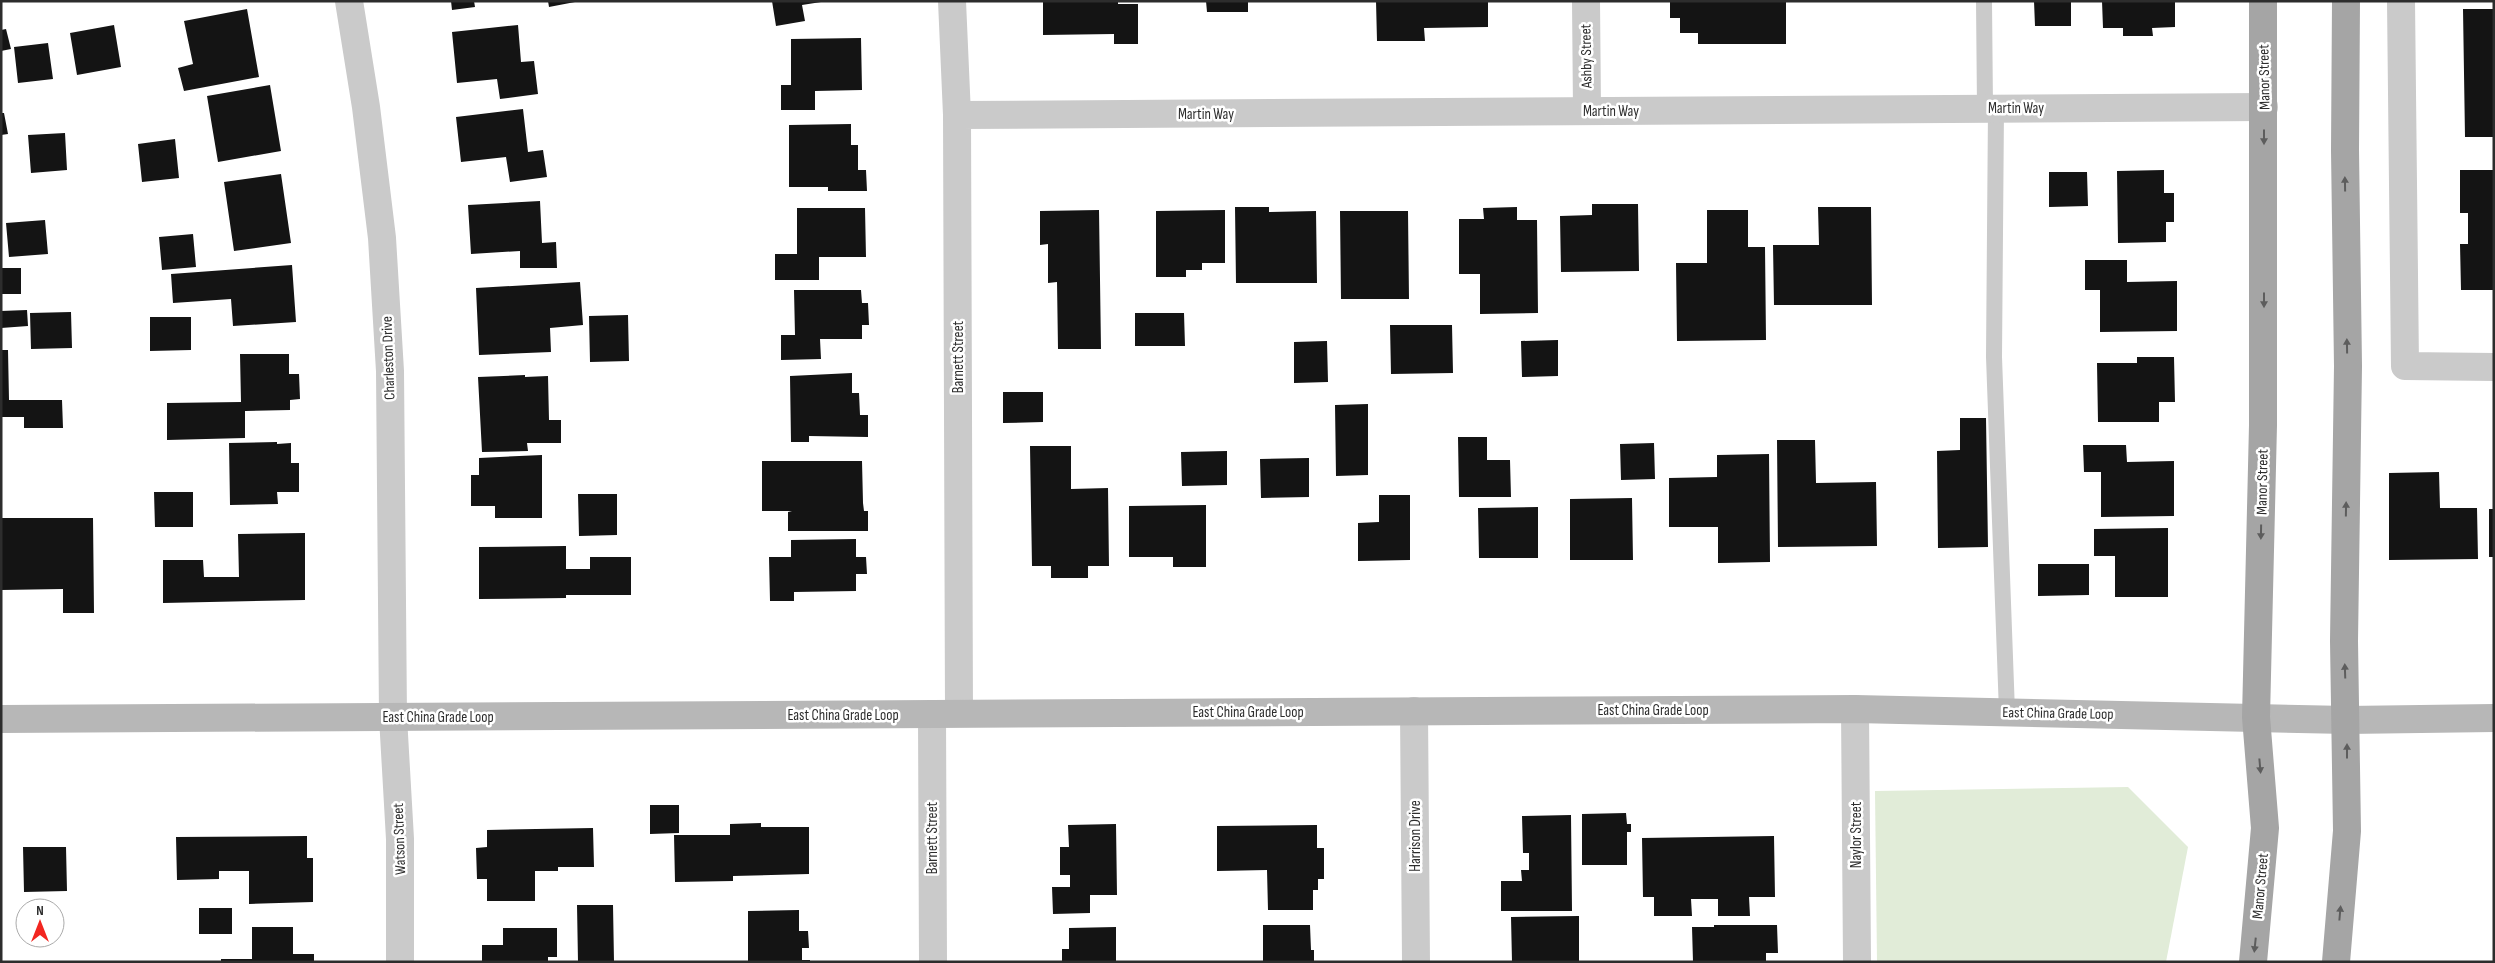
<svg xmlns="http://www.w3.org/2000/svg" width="2495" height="963" font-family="'Sofia Sans Condensed',sans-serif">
<rect width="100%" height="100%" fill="#fff"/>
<path fill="#e1ecd8" d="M 2128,787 L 2188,847 L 2166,962 L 1877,962 L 1875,791 Z"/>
<path fill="#141414" d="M 451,1 L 474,1 L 475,7 L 452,10 Z
M 548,1 L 575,1 L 575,2 L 549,7 Z
M 772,1 L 821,1 L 821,2 L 802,5 L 805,21 L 776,26 Z
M 1043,1 L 1118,1 L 1118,4 L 1138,4 L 1138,44 L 1114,44 L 1114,34 L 1043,35 Z
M 1206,1 L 1248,1 L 1248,12 L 1207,12 Z
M 1376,1 L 1488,1 L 1488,27 L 1424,28 L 1425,41 L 1377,41 Z
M 1670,1 L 1786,1 L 1786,44 L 1698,44 L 1698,33 L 1680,33 L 1680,18 L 1670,18 Z
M 2034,1 L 2071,1 L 2071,26 L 2035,26 Z
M 2102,1 L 2175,1 L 2175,27 L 2152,28 L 2153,36 L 2123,36 L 2123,28 L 2103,28 Z
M 247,9 L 259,77 L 184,91 L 178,68 L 193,64 L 184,21 Z
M 2463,9 L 2494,9 L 2494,137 L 2465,137 Z
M 114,25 L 121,67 L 77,75 L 70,33 Z
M 518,25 L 521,62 L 534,61 L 538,94 L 500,99 L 497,79 L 457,83 L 452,32 Z
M 6,29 L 11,49 L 1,51 L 1,30 Z
M 861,38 L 862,90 L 815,91 L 815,110 L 781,110 L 781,85 L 791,85 L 791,39 Z
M 48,43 L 53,79 L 18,83 L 14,47 Z
M 270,85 L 281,151 L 218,162 L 207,96 Z
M 523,109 L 528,152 L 543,150 L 547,177 L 510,182 L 506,157 L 461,162 L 456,117 Z
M 1,113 L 4,113 L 8,134 L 1,135 Z
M 851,124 L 851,145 L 858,145 L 858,170 L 866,170 L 867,191 L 828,191 L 828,187 L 789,187 L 789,125 Z
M 65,133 L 67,170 L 31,173 L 28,135 Z
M 175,139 L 179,178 L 142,182 L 138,144 Z
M 2164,170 L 2164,193 L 2174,193 L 2174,222 L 2166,222 L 2166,242 L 2118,243 L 2117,171 Z
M 2460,170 L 2494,170 L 2494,290 L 2461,290 L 2460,244 L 2468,244 L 2468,213 L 2460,213 Z
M 2049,172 L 2087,172 L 2088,206 L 2049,207 Z
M 281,174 L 291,243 L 234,251 L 224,182 Z
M 540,201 L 542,243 L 556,242 L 557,268 L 520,268 L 520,251 L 471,254 L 468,205 Z
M 1592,204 L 1638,204 L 1639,271 L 1561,272 L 1560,216 L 1592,215 Z
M 1235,207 L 1269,207 L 1269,212 L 1316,211 L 1317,283 L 1236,283 Z
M 1517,207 L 1517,220 L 1537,220 L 1538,313 L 1480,314 L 1480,274 L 1459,274 L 1459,219 L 1484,219 L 1483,208 Z
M 1818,207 L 1871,207 L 1872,305 L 1774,305 L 1773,245 L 1819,245 Z
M 797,208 L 865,208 L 866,257 L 819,257 L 819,280 L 775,280 L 775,254 L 797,254 Z
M 1099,210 L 1101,349 L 1058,349 L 1057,282 L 1048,283 L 1048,244 L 1040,245 L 1040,211 Z
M 1225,210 L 1225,263 L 1202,263 L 1202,270 L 1186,270 L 1186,277 L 1156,277 L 1156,211 Z
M 1707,210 L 1748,210 L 1748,247 L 1765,247 L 1766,340 L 1677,341 L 1676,263 L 1707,263 Z
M 1340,211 L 1408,211 L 1409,299 L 1341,299 Z
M 45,220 L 48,254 L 9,257 L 6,223 Z
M 193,234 L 196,267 L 162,270 L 159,237 Z
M 2085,260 L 2127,260 L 2127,282 L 2177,281 L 2177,331 L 2100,332 L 2100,290 L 2085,290 Z
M 292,265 L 296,322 L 233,326 L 231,299 L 173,303 L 171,274 Z
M 1,268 L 21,268 L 21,294 L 1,294 Z
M 580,282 L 583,325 L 550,328 L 551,352 L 479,355 L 476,288 Z
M 794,290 L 861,290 L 862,303 L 868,303 L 869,325 L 862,325 L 862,339 L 820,339 L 821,359 L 781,360 L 781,335 L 795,335 Z
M 27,310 L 28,326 L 1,328 L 1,311 Z
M 71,312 L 72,348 L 31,349 L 30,313 Z
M 1135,313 L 1184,313 L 1185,346 L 1135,346 Z
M 628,315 L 629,361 L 590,362 L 589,316 Z
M 150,317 L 191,317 L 191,350 L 150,351 Z
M 1390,325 L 1452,325 L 1453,373 L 1391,374 Z
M 1558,340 L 1558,376 L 1522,377 L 1521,341 Z
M 1327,341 L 1328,382 L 1294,383 L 1294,342 Z
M 1,350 L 8,350 L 9,400 L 62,400 L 63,428 L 24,428 L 24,417 L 1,417 Z
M 240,354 L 289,354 L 289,374 L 299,374 L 300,399 L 290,400 L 290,410 L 245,411 L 245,438 L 167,440 L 167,403 L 241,402 Z
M 2137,357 L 2174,357 L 2175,402 L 2159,402 L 2159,422 L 2098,422 L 2097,363 L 2137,363 Z
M 852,373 L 852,393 L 859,393 L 860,415 L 868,415 L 868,437 L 809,436 L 809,442 L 791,442 L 790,376 Z
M 525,375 L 525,377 L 548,376 L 549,420 L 561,420 L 561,443 L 527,443 L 528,451 L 482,452 L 478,377 Z
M 1003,392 L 1043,392 L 1043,422 L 1003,423 Z
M 1368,404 L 1368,475 L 1336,476 L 1335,405 Z
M 1960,418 L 1986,418 L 1988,547 L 1938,548 L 1937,451 L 1960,450 Z
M 1458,437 L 1487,437 L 1487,460 L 1510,460 L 1511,497 L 1459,497 Z
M 1777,440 L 1815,440 L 1816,483 L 1876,482 L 1877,546 L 1778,547 Z
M 277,442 L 277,444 L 291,443 L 291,463 L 299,463 L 299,492 L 277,492 L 278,504 L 230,505 L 229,443 Z
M 1654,443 L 1655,479 L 1621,480 L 1620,444 Z
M 2083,445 L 2126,445 L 2127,462 L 2174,461 L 2174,516 L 2101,517 L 2101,472 L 2084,472 Z
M 1030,446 L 1071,446 L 1071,489 L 1108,488 L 1109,566 L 1088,566 L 1088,578 L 1051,578 L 1051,566 L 1032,566 Z
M 1227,451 L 1227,485 L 1182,486 L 1181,452 Z
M 1769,454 L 1770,562 L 1718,563 L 1718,527 L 1669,527 L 1669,478 L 1717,477 L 1717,455 Z
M 542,455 L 542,518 L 495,518 L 495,506 L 471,506 L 471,475 L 479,475 L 479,458 Z
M 1309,458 L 1309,497 L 1261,498 L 1260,459 Z
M 762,461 L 862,461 L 863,503 L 864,511 L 868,511 L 868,531 L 788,531 L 788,512 L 792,511 L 762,511 Z
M 2439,472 L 2440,508 L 2477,508 L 2478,559 L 2389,560 L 2389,473 Z
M 154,492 L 193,492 L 193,527 L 155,527 Z
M 578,494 L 617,494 L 617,535 L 579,536 Z
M 1379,495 L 1410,495 L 1410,560 L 1358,561 L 1358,523 L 1379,522 Z
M 1632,498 L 1633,560 L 1570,560 L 1570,499 Z
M 1206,505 L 1206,567 L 1173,567 L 1173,557 L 1129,557 L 1129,506 Z
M 1538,507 L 1538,558 L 1479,558 L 1478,508 Z
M 2489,509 L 2494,509 L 2494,557 L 2489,557 Z
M 1,518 L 93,518 L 94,613 L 63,613 L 63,589 L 1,590 Z
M 2168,528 L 2168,597 L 2115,597 L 2115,556 L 2094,556 L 2094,529 Z
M 305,533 L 305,600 L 163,603 L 163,560 L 203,560 L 204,577 L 239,577 L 238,534 Z
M 856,539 L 856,557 L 866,557 L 867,574 L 856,574 L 856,591 L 794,592 L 794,601 L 770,601 L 769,557 L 791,557 L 791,540 Z
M 566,546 L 566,569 L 590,569 L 590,557 L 631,557 L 631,595 L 566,595 L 566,598 L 479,599 L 479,547 Z
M 2038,564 L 2089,564 L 2089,595 L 2038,596 Z
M 650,805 L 679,805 L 679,833 L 650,834 Z
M 1626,813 L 1627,824 L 1631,824 L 1631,832 L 1627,832 L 1627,865 L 1582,865 L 1582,814 Z
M 1571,815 L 1572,911 L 1501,911 L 1501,881 L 1522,881 L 1521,870 L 1529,870 L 1529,853 L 1523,853 L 1522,816 Z
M 761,823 L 761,827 L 809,827 L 809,874 L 733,876 L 733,881 L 675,882 L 674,835 L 730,835 L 730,824 Z
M 1116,824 L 1117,895 L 1090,895 L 1090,913 L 1053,914 L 1052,887 L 1070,887 L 1070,875 L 1060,875 L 1060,847 L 1069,847 L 1068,825 Z
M 1317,825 L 1317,848 L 1324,848 L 1324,879 L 1318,879 L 1318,890 L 1313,890 L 1313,910 L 1268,910 L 1267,870 L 1217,871 L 1217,826 Z
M 593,828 L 594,867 L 558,867 L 558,871 L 535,871 L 535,901 L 487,901 L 487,879 L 477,879 L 476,848 L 487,847 L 487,830 Z
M 307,836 L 307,858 L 313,858 L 313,902 L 249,904 L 249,871 L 219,871 L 219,879 L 177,880 L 176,837 Z
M 1774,836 L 1775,897 L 1749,897 L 1750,916 L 1718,916 L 1718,899 L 1691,899 L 1692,916 L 1654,916 L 1654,897 L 1643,897 L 1642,838 Z
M 23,847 L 66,847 L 67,891 L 24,892 Z
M 577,905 L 613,905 L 614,962 L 578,962 Z
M 199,908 L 232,908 L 232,934 L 199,934 Z
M 799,910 L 799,931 L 808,931 L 809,948 L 802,948 L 802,960 L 810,960 L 810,962 L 748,962 L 748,911 Z
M 1579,916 L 1579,962 L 1512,962 L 1511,917 Z
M 1263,925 L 1310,925 L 1311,950 L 1314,950 L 1314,962 L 1263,962 Z
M 1714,925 L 1777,925 L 1778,953 L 1766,953 L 1766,962 L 1693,962 L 1692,927 L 1714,927 Z
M 252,927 L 293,927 L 293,954 L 314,954 L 314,962 L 221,962 L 221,959 L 252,959 Z
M 1116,927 L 1116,962 L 1062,962 L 1062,949 L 1069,949 L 1069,928 Z
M 503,928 L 557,928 L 557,957 L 548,957 L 548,962 L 482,962 L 482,945 L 503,945 Z"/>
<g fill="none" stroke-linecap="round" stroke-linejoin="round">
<path stroke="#cacaca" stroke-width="16" d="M 1984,1 L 1985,108
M 1996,108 L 1994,357 L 2007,712"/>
<path stroke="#cacaca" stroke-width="28" d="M 349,1 L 366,107 L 382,238 L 390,371 L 393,717 L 400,839 L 400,962
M 952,1 L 957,115 L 959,713
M 1586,1 L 1587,111
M 2401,1 L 2405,366 L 2494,367
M 957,115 L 2264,107
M 1855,709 L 1857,962
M 1414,711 L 1416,962
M 932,714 L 933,962"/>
<path stroke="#b7b7b7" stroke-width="28" d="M 1,719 L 1855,709 L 2347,720 L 2494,718"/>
<path stroke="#a5a5a5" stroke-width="28" d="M 2253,962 L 2265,828 L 2256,717 L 2263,425 L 2263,1
M 2336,962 L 2347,831 L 2344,641 L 2348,366 L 2345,150 L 2346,1"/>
</g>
<defs><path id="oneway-solid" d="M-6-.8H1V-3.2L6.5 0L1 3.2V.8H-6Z" transform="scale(1.25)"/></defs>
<g fill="#5d5d5d">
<use href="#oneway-solid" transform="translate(2264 137) rotate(90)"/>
<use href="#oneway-solid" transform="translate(2345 184) rotate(-91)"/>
<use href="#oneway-solid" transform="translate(2264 300) rotate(90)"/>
<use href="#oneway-solid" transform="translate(2347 346) rotate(-91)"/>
<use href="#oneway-solid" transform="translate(2346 509) rotate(-89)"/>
<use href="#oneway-solid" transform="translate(2261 532) rotate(91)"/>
<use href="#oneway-solid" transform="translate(2345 671) rotate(-92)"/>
<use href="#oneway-solid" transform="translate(2347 751) rotate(-90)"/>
<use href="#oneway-solid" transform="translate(2260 766) rotate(85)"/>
<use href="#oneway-solid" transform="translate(2340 913) rotate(-85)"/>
<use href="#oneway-solid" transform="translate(2255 945) rotate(96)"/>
</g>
<g text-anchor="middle" stroke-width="5" stroke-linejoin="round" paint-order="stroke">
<g font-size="15" fill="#2d2d2d" stroke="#fff">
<text transform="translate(1586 56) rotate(-91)" y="5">Ashby Street</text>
<text transform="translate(2264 77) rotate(-91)" y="5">Manor Street</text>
<text x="2016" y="113">Martin Way</text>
<text x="1611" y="116">Martin Way</text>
<text x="1206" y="119">Martin Way</text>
<text transform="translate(958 357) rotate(-90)" y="5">Barnett Street</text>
<text transform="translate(388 358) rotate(-92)" y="5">Charleston Drive</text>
<text transform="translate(2262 482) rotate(-89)" y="5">Manor Street</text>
<text x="1653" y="715">East China Grade Loop</text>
<text x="1248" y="717">East China Grade Loop</text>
<text transform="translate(2058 713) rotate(1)" y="5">East China Grade Loop</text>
<text x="843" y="720">East China Grade Loop</text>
<text x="438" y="722">East China Grade Loop</text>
<text transform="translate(1856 835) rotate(-90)" y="5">Naylor Street</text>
<text transform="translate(1415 836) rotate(-90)" y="5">Harrison Drive</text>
<text transform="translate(932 838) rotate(-90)" y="5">Barnett Street</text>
<text transform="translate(399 839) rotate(-92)" y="5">Watson Street</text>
<text transform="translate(2260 886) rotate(-85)" y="5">Manor Street</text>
</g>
</g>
<rect width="2495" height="963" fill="none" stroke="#2d2d2d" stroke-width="5"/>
<g transform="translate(40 923)"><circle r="24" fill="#ffffff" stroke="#ababab"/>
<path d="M0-4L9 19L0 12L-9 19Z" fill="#f22620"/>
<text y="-8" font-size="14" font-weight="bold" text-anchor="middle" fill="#2d2d2d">N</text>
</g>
</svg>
